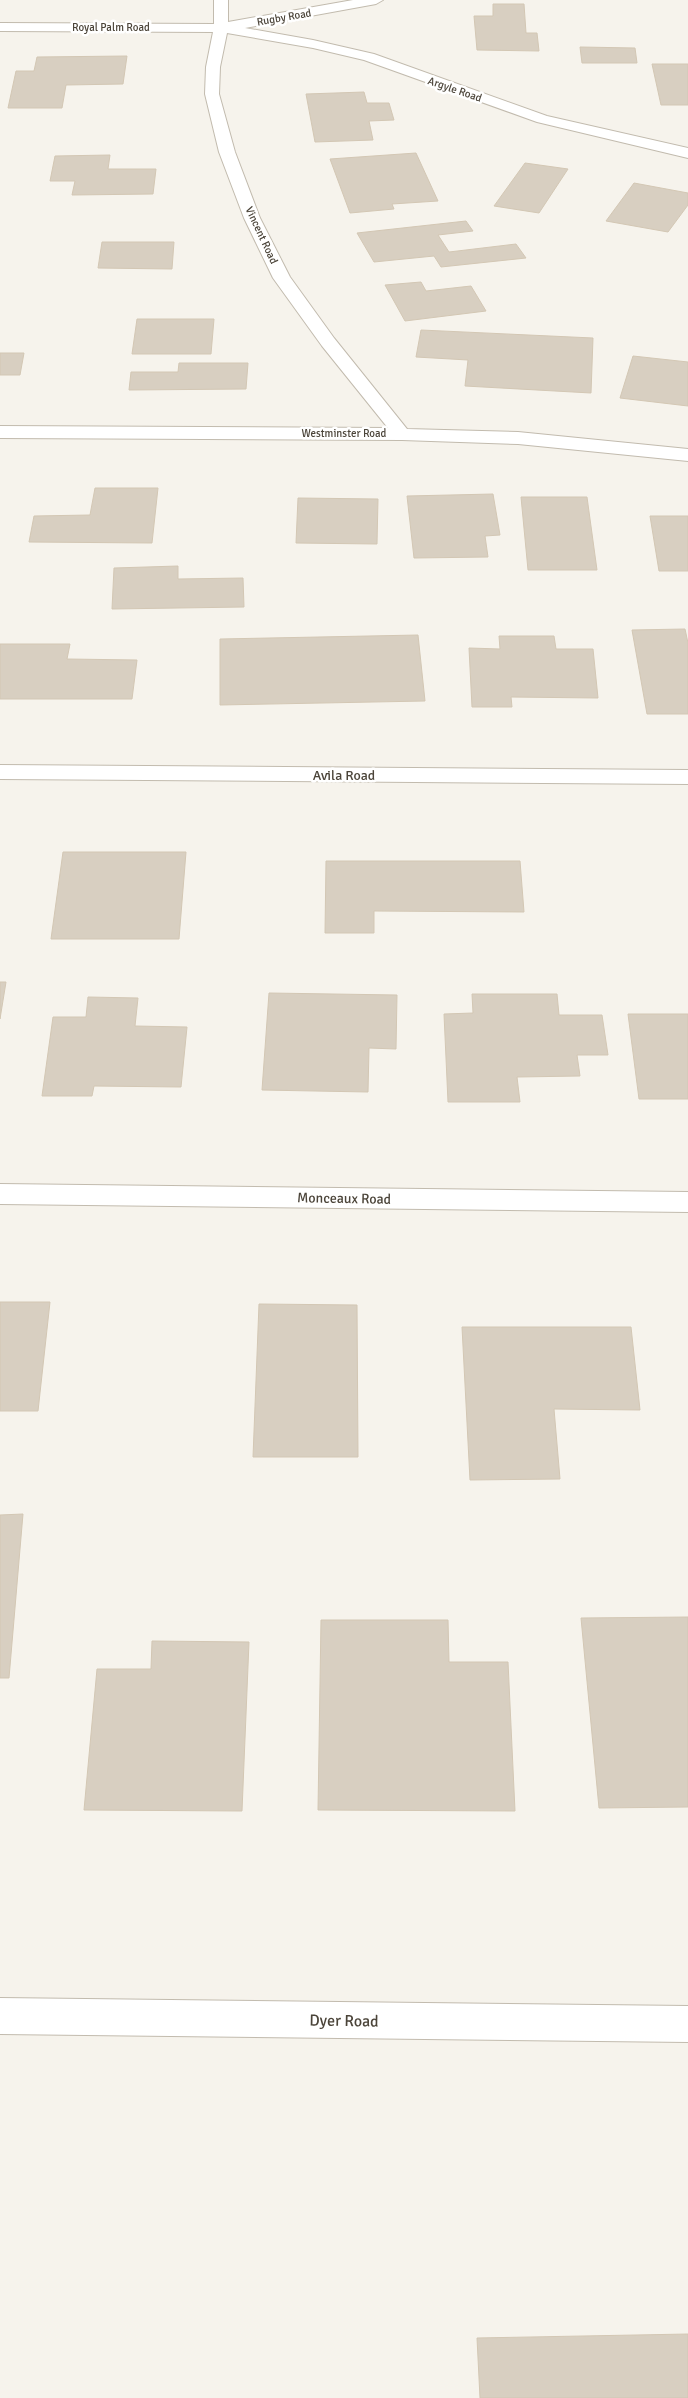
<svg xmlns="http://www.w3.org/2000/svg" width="688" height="2398" font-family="Signika,sans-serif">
<rect width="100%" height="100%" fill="#f6f3ec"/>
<path fill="#d8cfc1" stroke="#d3c7b4" d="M 493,4 L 524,4 L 526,33 L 537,33 L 539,51 L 477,50 L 474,16 L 493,16 Z
M 580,47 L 635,48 L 637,63 L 582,63 Z
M 127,56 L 123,84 L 66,85 L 62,108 L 8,108 L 16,71 L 34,71 L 37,57 Z
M 652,64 L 688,64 L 688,105 L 661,105 Z
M 364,92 L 367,103 L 389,103 L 394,120 L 369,121 L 373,140 L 315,142 L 306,94 Z
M 416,153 L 438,201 L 392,204 L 394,209 L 350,213 L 330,159 Z
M 110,155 L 108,169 L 156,169 L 153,194 L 72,195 L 75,181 L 50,181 L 55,156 Z
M 525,163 L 568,169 L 539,213 L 494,206 Z
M 634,183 L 688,193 L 688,205 L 668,232 L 606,221 Z
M 466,221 L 473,231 L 438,235 L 449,252 L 516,244 L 526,258 L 441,267 L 434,256 L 374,262 L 357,233 Z
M 102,242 L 174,242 L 172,269 L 98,268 Z
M 421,282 L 426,291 L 471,286 L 486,311 L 405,321 L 385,285 Z
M 137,319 L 214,319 L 211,354 L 132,354 Z
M 421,330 L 593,338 L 591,393 L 465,386 L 468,360 L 416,357 Z
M 0,353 L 24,353 L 20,375 L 0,375 Z
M 633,356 L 688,362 L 688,406 L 620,398 Z
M 179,363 L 248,363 L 246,389 L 129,390 L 131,372 L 178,372 Z
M 95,488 L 158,488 L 152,543 L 29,542 L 34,516 L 90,515 Z
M 493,494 L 500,535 L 485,536 L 488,557 L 414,558 L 407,496 Z
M 521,497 L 587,497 L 597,570 L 528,570 Z
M 298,498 L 378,499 L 377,544 L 296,543 Z
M 650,516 L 688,516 L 688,571 L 659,571 Z
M 178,566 L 178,579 L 243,578 L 244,607 L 112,609 L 114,568 Z
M 685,629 L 688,643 L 688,714 L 647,714 L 632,630 Z
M 418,635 L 425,701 L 220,705 L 220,639 Z
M 499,636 L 554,636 L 556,649 L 593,649 L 598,698 L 511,697 L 512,707 L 472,707 L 469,648 L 500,649 Z
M 0,644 L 70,644 L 67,659 L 137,660 L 132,699 L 0,699 Z
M 63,852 L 186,852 L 179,939 L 51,939 Z
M 326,861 L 520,861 L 524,912 L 374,911 L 374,933 L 325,933 Z
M 0,982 L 6,982 L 0,1019 Z
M 269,993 L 397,995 L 396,1049 L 369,1048 L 368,1092 L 262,1090 Z
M 472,994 L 557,994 L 559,1015 L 602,1015 L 608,1055 L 577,1055 L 580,1076 L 517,1077 L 520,1102 L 448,1102 L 444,1014 L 473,1013 Z
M 88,997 L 138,998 L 135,1026 L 187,1027 L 181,1087 L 94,1086 L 92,1096 L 42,1096 L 53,1017 L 86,1017 Z
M 628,1014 L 688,1014 L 688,1099 L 639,1099 Z
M 0,1302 L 50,1302 L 38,1411 L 0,1411 Z
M 259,1304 L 357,1305 L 358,1457 L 253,1457 Z
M 462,1327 L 631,1327 L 640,1410 L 554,1409 L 560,1479 L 470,1480 Z
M 23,1514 L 9,1678 L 0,1678 L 0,1515 Z
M 688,1617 L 688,1807 L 599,1808 L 581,1618 Z
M 321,1620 L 448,1620 L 449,1662 L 508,1662 L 515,1811 L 318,1810 Z
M 152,1641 L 249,1642 L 242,1811 L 84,1810 L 97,1669 L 151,1669 Z
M 688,2334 L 688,2398 L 480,2398 L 477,2338 Z"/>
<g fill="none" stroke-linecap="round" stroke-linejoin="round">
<defs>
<path id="street" d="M 214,0 L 228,0 L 228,22 L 353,0 L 383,0 L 376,4 L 245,28 L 313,40 L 374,54 L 547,116 L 688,148 L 688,158 L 537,122 L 364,60 L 313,48 L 227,33 L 220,67 L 219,94 L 235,152 L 260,218 L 290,277 L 334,338 L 407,429 L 518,432 L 688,449 L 688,461 L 518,444 L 402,440 L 0,438 L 0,426 L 388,428 L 322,346 L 273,278 L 244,218 L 219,152 L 205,94 L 206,67 L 213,32 L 0,31 L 0,23 L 214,24 Z
M 0,765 L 688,770 L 688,784 L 0,779 Z
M 0,1184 L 688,1192 L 688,1212 L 0,1204 Z
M 0,1998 L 688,2006 L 688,2042 L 0,2034 Z"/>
</defs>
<use href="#street" stroke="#c2bbae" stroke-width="2"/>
<use href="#street" fill="#fff" fill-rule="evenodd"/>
</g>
<g text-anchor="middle" stroke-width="5" stroke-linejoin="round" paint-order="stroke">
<g font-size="11" fill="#4b4439" stroke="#fff">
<text transform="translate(284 17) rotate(-10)" y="4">Rugby Road</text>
<text x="111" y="31">Royal Palm Road</text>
<text transform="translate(455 89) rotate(19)" y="4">Argyle Road</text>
<text transform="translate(262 235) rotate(65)" y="4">Vincent Road</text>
<text x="344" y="437">Westminster Road</text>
</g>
<g font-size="14" fill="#4b4439" stroke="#fff">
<text x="344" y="780">Avila Road</text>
<text transform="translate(344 1198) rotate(1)" y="5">Monceaux Road</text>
</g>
<g font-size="16" fill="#4b4439" stroke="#fff">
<text transform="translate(344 2020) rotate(1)" y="6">Dyer Road</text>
</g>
</g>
</svg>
